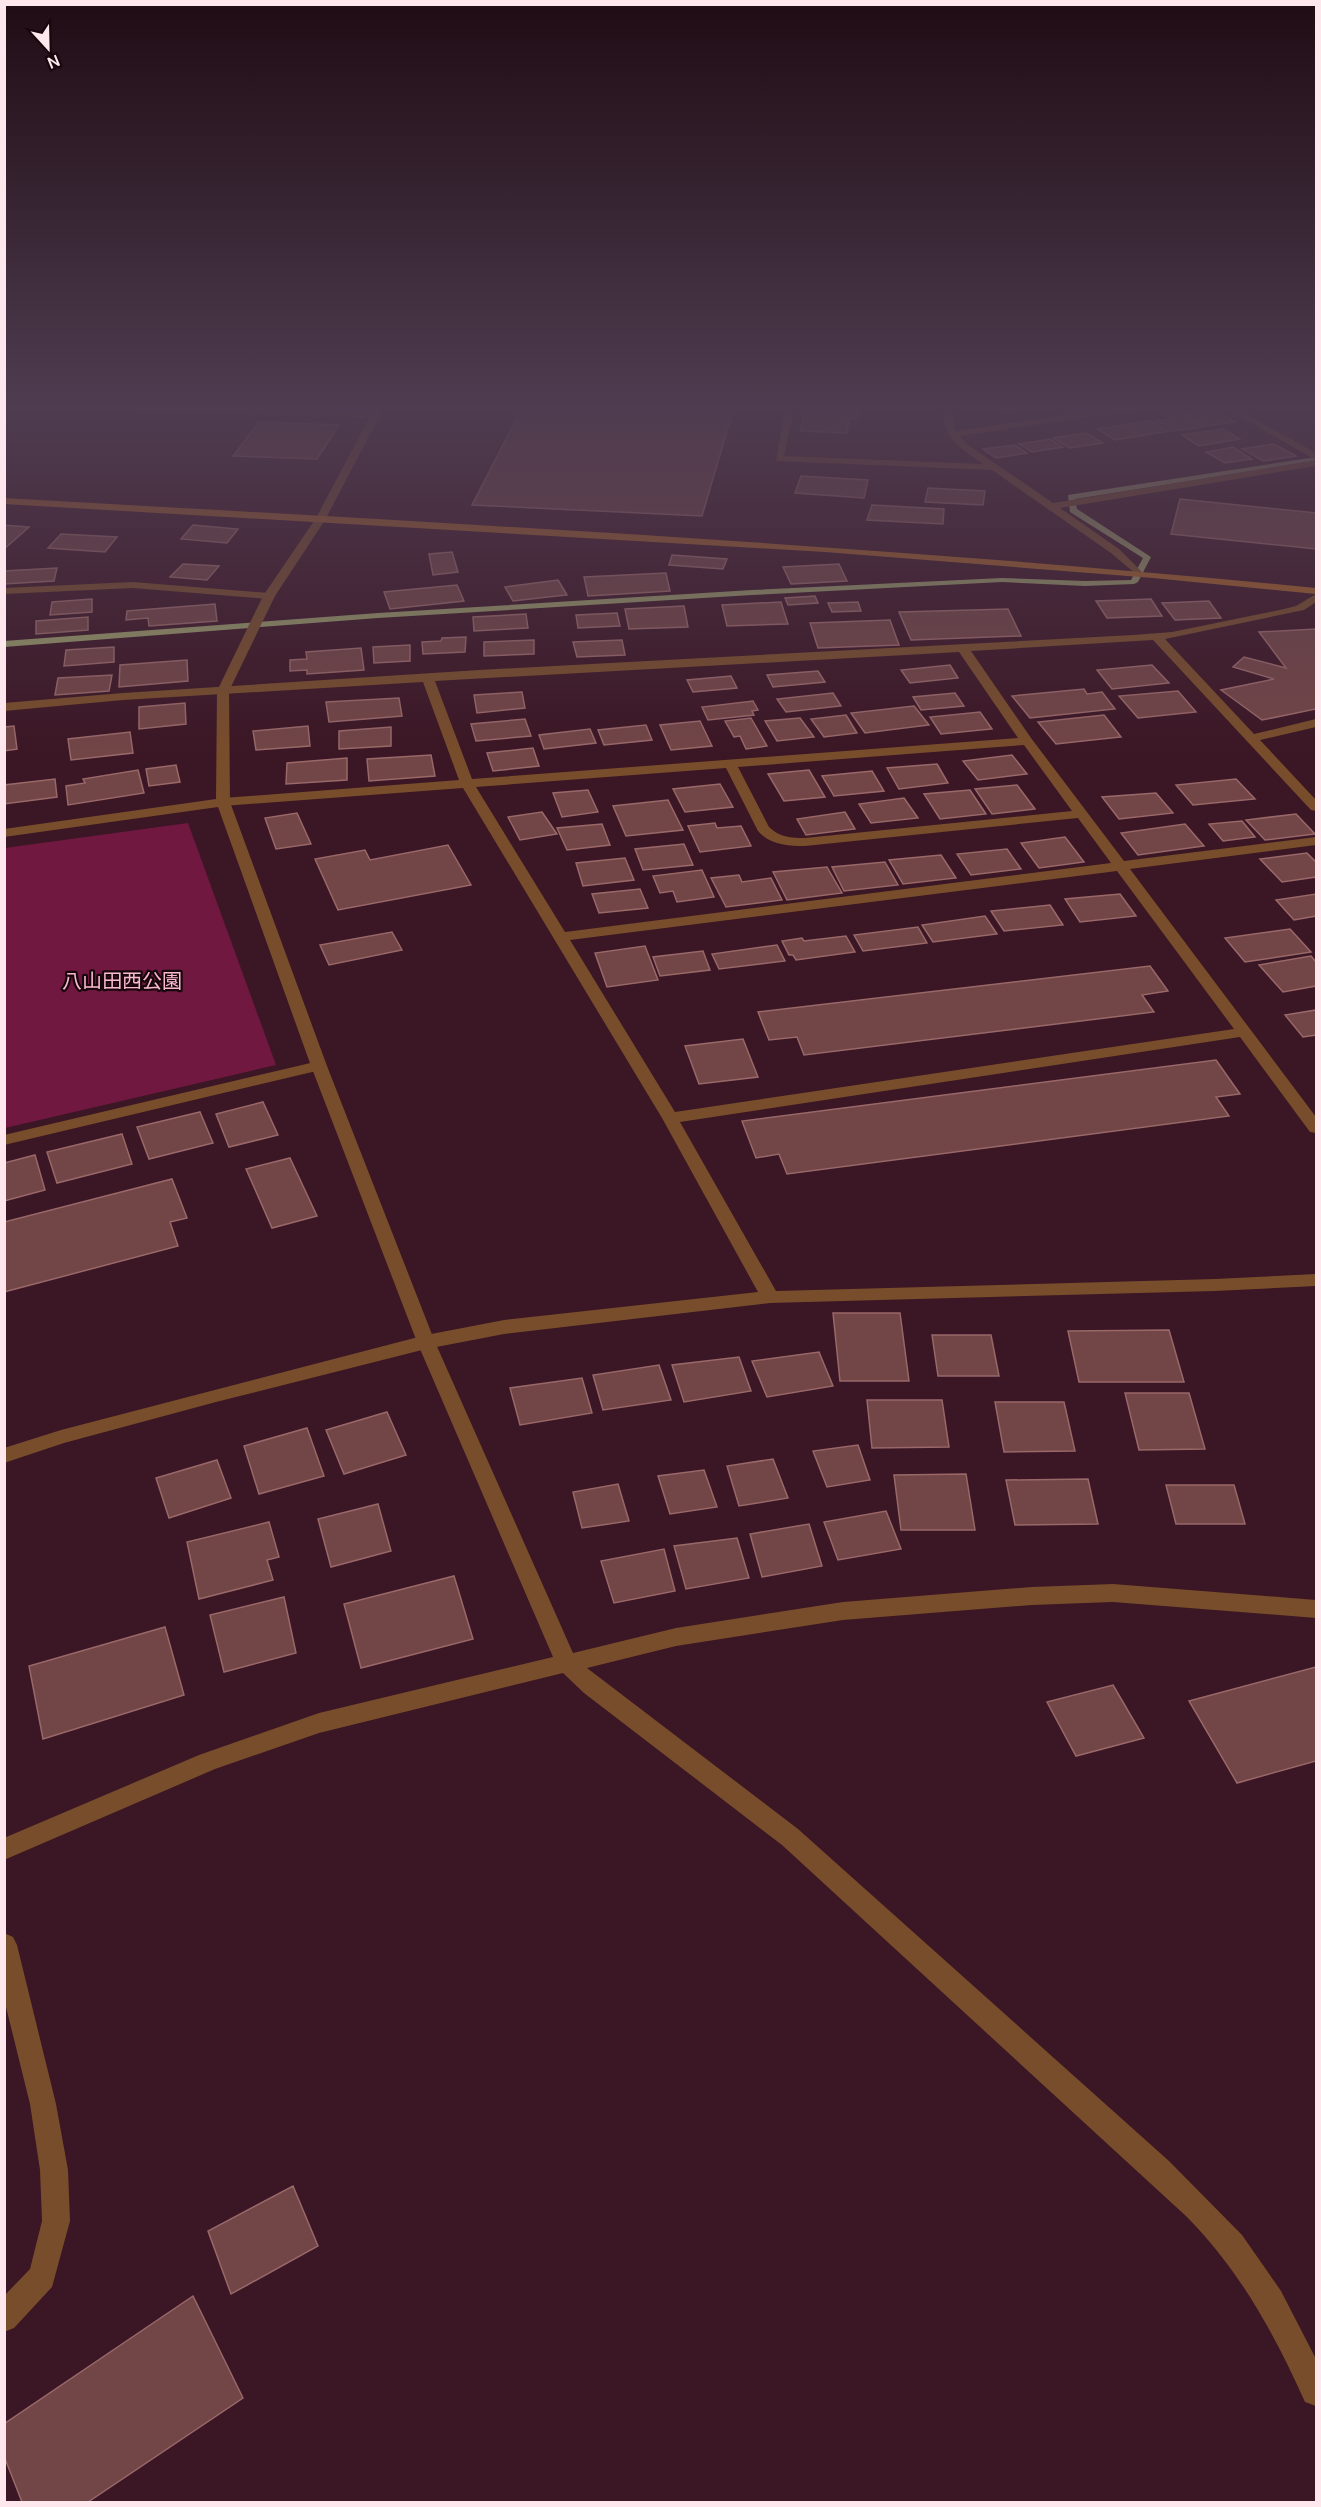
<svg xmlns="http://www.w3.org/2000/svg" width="1321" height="2507" font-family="Manrope,'Noto Sans JP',sans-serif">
<rect width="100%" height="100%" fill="#3b1624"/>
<path fill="#711841" d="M 188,823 L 276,1065 L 5,1128 L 5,848 Z"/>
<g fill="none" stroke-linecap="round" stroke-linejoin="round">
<path fill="#989b69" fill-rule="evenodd" d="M 1316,457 L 1316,461 L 1075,499 L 1077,509 L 1151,557 L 1138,582 L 1134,584 L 1085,586 L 1002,582 L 752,595 L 378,618 L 4,647 L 4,641 L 378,613 L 752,590 L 1002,578 L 1085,581 L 1131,580 L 1143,558 L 1070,512 L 1068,495 Z"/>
</g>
<path fill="#724546" stroke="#996869" stroke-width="1.5" d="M 524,404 L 735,404 L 702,516 L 472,505 Z
M 806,404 L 851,404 L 849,411 L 858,412 L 857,419 L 849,419 L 847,433 L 800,431 Z
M 986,404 L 1056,404 L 1000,412 Z
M 1214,410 L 1235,422 L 1205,426 L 1185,414 Z
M 1179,413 L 1203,427 L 1174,431 L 1157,421 L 1172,419 L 1166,415 Z
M 1151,421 L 1169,431 L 1115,440 L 1097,429 Z
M 259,422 L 339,425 L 317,459 L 233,456 Z
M 1223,429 L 1240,439 L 1199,446 L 1182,435 Z
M 1086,433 L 1103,443 L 1070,448 L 1053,438 Z
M 1050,439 L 1063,447 L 1032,452 L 1019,444 Z
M 1274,444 L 1296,456 L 1263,461 L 1242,449 Z
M 1015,445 L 1027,453 L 996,458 L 983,449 Z
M 1233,447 L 1252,459 L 1225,463 L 1206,452 Z
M 801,476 L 868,480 L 864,498 L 795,493 Z
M 928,488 L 985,491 L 983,505 L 925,502 Z
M 1180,499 L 1316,513 L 1316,549 L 1171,534 Z
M 872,505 L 944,509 L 943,524 L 867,520 Z
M 4,525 L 29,527 L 4,549 Z
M 193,525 L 238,529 L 227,543 L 181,539 Z
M 61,534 L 117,537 L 105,552 L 48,548 Z
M 452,552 L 458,572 L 433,575 L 429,554 Z
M 672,555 L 727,559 L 723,569 L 669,565 Z
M 183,564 L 219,566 L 207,580 L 170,577 Z
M 839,564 L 847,581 L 791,584 L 783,567 Z
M 57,568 L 54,581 L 4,584 L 4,571 Z
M 666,573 L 670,591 L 588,596 L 584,577 Z
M 558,580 L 567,595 L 513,601 L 505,587 Z
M 457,585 L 464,601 L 390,609 L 384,592 Z
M 815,596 L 818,603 L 788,605 L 785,598 Z
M 92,599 L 92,612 L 50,615 L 52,602 Z
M 1151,599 L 1162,616 L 1107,618 L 1096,601 Z
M 1209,601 L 1221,618 L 1175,620 L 1162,603 Z
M 781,602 L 788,624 L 727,626 L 722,605 Z
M 858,602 L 861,611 L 832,612 L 828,603 Z
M 215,604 L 217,621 L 149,626 L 148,618 L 126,620 L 127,611 Z
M 684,606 L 688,627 L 629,629 L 625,609 Z
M 1008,609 L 1021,636 L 911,640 L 899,612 Z
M 617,613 L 620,626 L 578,628 L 576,615 Z
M 526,614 L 528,628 L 474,631 L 473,617 Z
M 88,617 L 88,630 L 36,634 L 36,621 Z
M 890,620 L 899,645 L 818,648 L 810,623 Z
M 1316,629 L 1316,709 L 1262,720 L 1221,690 L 1274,679 L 1233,667 L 1244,657 L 1286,668 L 1259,632 Z
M 466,637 L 465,652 L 423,654 L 422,642 L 441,641 L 442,638 Z
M 534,640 L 534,654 L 484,656 L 484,642 Z
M 622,640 L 625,655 L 577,657 L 573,642 Z
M 410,645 L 410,661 L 374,663 L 373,647 Z
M 114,647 L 114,662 L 64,666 L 66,650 Z
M 361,648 L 364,670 L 307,674 L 307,670 L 290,671 L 290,660 L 307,659 L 306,652 Z
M 187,660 L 188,681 L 119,687 L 120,665 Z
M 950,665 L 958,678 L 910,683 L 901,670 Z
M 1152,665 L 1169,683 L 1112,689 L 1097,670 Z
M 818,671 L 825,682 L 773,687 L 767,675 Z
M 112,675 L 109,691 L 55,695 L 58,678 Z
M 731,676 L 737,688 L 693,692 L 687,680 Z
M 1084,689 L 1087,694 L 1102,692 L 1115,709 L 1030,718 L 1012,696 Z
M 1178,691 L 1196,712 L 1138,718 L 1119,696 Z
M 522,692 L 525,708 L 477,713 L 474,695 Z
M 833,693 L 841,706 L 786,712 L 777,699 Z
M 955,693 L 964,706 L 921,710 L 913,697 Z
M 399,698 L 402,716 L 329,722 L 326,702 Z
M 753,701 L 758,710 L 752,711 L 754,715 L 708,720 L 702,707 Z
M 185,703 L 186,724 L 139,729 L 139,707 Z
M 914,706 L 929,725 L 865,733 L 851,713 Z
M 980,712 L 992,729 L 941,734 L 930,717 Z
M 846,715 L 857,733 L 824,737 L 811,719 Z
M 1104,715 L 1121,737 L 1056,744 L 1038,722 Z
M 751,718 L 767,746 L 746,749 L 740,736 L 734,737 L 725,721 Z
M 800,718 L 814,737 L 777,741 L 765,721 Z
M 525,719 L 531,736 L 476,741 L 471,724 Z
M 700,721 L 712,746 L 671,750 L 660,725 Z
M 646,725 L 652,740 L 604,745 L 598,730 Z
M 14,726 L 17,749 L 4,751 L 4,727 Z
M 308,726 L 310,746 L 256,750 L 253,731 Z
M 391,727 L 391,746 L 339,749 L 339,731 Z
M 590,729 L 596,743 L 544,749 L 539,735 Z
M 130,732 L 133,753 L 71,760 L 68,739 Z
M 533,748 L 539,766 L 493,771 L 487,753 Z
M 431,755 L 435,776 L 369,781 L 367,759 Z
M 1012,755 L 1027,774 L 978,780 L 963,761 Z
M 347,758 L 347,780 L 286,784 L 287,763 Z
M 937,764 L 948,783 L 899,789 L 887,768 Z
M 176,765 L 180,782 L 149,786 L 146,769 Z
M 138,770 L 144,793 L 68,805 L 66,786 L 85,783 L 83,779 Z
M 809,770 L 825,797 L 784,801 L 768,774 Z
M 872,771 L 884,791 L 834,796 L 822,776 Z
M 55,779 L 57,797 L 4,804 L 4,785 Z
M 1236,779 L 1255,799 L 1193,805 L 1176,785 Z
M 720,784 L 733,807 L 685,812 L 673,789 Z
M 1017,785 L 1035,809 L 992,814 L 975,789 Z
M 588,790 L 598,812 L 562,817 L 553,793 Z
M 970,790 L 986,814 L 940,819 L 924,794 Z
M 1156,793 L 1173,813 L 1119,819 L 1102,797 Z
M 904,798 L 918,818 L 871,823 L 859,804 Z
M 668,800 L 683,830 L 626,836 L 613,806 Z
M 542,812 L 557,834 L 520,840 L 508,817 Z
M 845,812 L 855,829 L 806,835 L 797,819 Z
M 297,813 L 311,844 L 276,849 L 265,818 Z
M 1296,814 L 1315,834 L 1265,840 L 1246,820 Z
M 1242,821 L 1255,837 L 1223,841 L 1209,824 Z
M 715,823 L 717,828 L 741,826 L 751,846 L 700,852 L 688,826 Z
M 602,824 L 610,845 L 567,850 L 557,828 Z
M 1185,824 L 1204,846 L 1138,855 L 1121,833 Z
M 1065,837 L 1084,862 L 1039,868 L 1021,843 Z
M 684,844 L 693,865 L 643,870 L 635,849 Z
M 448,845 L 471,885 L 338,910 L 315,859 L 365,850 L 370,860 Z
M 1007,849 L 1021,869 L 971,875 L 957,854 Z
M 1307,853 L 1316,862 L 1316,877 L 1282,882 L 1260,859 Z
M 941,855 L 956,878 L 903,884 L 889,860 Z
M 625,858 L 634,880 L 583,886 L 576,863 Z
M 885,862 L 898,885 L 844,891 L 832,867 Z
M 827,867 L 842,893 L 787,900 L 773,872 Z
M 702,870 L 714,897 L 677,902 L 673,891 L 660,893 L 653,876 Z
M 739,875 L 742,882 L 771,878 L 782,900 L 726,907 L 711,878 Z
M 640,889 L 648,908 L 599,913 L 592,894 Z
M 1120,894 L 1136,916 L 1080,922 L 1065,899 Z
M 1316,894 L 1316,916 L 1294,920 L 1276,900 Z
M 1050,905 L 1063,925 L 1004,931 L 991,911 Z
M 985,916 L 997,934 L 933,942 L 922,925 Z
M 918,927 L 927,943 L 863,951 L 854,935 Z
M 1290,929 L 1311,952 L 1245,962 L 1225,938 Z
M 392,932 L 402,950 L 329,965 L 320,945 Z
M 846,936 L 855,952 L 796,960 L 793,955 L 789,955 L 782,941 L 802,938 L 804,941 Z
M 777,945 L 785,961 L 719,969 L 712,954 Z
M 645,946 L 658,980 L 607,987 L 595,953 Z
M 703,951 L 710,970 L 660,976 L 653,957 Z
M 1311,956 L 1316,962 L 1316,986 L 1283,992 L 1259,965 Z
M 1150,966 L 1168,991 L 1142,995 L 1154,1012 L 804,1055 L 797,1037 L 769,1040 L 758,1012 Z
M 1316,1010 L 1316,1035 L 1303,1037 L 1285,1015 Z
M 743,1039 L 758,1077 L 699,1084 L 685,1046 Z
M 1216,1060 L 1240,1094 L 1216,1097 L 1229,1116 L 787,1174 L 779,1154 L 756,1158 L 742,1121 Z
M 263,1102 L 278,1135 L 229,1147 L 216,1114 Z
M 200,1112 L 213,1143 L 149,1159 L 137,1127 Z
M 122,1134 L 132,1164 L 57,1183 L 47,1152 Z
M 35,1155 L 45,1190 L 4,1201 L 4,1163 Z
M 290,1158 L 317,1216 L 272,1228 L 246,1169 Z
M 172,1179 L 187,1218 L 170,1222 L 178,1246 L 4,1292 L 4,1222 Z
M 833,1313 L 900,1313 L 909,1381 L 840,1381 Z
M 1169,1330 L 1184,1382 L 1079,1382 L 1068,1331 Z
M 932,1335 L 991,1335 L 999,1376 L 938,1376 Z
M 819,1352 L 833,1386 L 767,1397 L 752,1361 Z
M 739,1357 L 751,1391 L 684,1402 L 672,1365 Z
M 659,1365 L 671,1400 L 603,1410 L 593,1375 Z
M 582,1378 L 592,1413 L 520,1425 L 510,1388 Z
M 1125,1393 L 1189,1393 L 1205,1449 L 1139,1450 Z
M 867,1400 L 942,1400 L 949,1447 L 872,1448 Z
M 995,1402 L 1064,1402 L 1075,1451 L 1004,1452 Z
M 387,1412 L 406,1455 L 344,1474 L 326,1430 Z
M 307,1428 L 324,1476 L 259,1494 L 244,1446 Z
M 858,1445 L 870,1480 L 827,1487 L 813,1451 Z
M 773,1459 L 788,1498 L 739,1506 L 727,1466 Z
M 217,1460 L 231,1498 L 169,1518 L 156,1478 Z
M 704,1470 L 717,1507 L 670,1514 L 658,1476 Z
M 966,1474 L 975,1530 L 901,1530 L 894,1475 Z
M 1088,1479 L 1098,1524 L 1015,1525 L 1006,1480 Z
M 618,1484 L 629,1521 L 582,1528 L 573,1492 Z
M 1166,1485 L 1234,1485 L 1245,1524 L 1176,1524 Z
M 378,1504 L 391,1551 L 331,1567 L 318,1519 Z
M 886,1511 L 901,1549 L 838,1560 L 824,1522 Z
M 269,1522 L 279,1557 L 267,1560 L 273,1580 L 199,1599 L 187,1542 Z
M 809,1524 L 822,1566 L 762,1577 L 750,1534 Z
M 737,1538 L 749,1578 L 686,1589 L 674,1546 Z
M 664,1549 L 675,1591 L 614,1603 L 601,1561 Z
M 454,1576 L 473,1639 L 361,1668 L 344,1604 Z
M 284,1597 L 296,1653 L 224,1672 L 210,1615 Z
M 165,1627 L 184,1695 L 43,1739 L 29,1666 Z
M 1316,1667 L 1316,1761 L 1237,1783 L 1189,1701 Z
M 1113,1685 L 1144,1738 L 1076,1756 L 1047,1702 Z
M 293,2186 L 318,2246 L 231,2294 L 208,2231 Z
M 193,2296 L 243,2398 L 88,2502 L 22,2502 L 4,2456 L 4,2424 Z"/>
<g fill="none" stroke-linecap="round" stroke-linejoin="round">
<path fill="#784d2b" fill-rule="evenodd" d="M 16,404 L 98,404 L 372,412 L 377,404 L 386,404 L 325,520 L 320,523 L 315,520 L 369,418 L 21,407 Z
M 786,404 L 795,404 L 784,456 L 983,464 C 955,444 943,439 942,404 L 951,404 L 955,431 L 1142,404 L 1163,404 L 1159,407 L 960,436 L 967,444 L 1053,503 L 1316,460 L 1316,466 L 1060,508 L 1119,549 L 1142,572 L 1137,575 L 1111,553 L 992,470 L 776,461 Z
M 1217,404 L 1228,404 L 1316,453 L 1316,460 Z
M 133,582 L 269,593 L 275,596 L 269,599 L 133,588 L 4,594 L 4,588 Z
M 1316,594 L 1316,602 L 1304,610 L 1165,639 L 1254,734 L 1316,719 L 1316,727 L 1260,740 L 1316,800 L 1316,811 L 1311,810 L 1153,640 L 971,651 L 1031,738 L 1124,861 L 1316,837 L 1316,845 L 1130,869 L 1316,1117 L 1316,1133 L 1310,1132 L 1240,1037 L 680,1122 L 776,1291 L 1215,1279 L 1316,1274 L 1316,1286 L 1215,1291 L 770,1303 L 504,1334 L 426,1349 L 216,1402 L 64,1443 L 4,1463 L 4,1448 L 61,1430 L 426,1335 L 504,1320 L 758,1292 L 662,1118 L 463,788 L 223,806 L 216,802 L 223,798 L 459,780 L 423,682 L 123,700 L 4,711 L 4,703 L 123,693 L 479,670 L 1133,635 L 1172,632 L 1284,609 L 1296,606 ZM 959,652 L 1018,738 L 472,779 L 435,681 ZM 1024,745 L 1072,811 L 805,838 C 791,838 779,837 769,827 L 738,767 ZM 726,768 L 758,831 C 770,845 788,846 805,846 L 1078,818 L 1111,863 L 565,932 L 476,787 ZM 1117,871 L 1234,1029 L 675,1112 L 570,940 Z
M 319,1061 L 325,1063 L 327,1066 L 325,1069 L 4,1145 L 4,1135 Z
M 4,1933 L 13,1937 L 17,1945 L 56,2104 L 68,2170 L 70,2221 L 52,2287 L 14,2328 L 4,2332 L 4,2296 L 30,2269 L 42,2221 L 40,2170 L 30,2104 L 4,1999 Z"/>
<path fill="#784d2b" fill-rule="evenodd" d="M 320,517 L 325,520 L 275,596 L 229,691 L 230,802 L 327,1066 L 435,1342 L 573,1653 L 676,1628 L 843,1602 L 1032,1587 L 1113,1584 L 1316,1600 L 1316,1618 L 1113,1602 L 1032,1605 L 843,1620 L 676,1646 L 587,1668 L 798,1829 L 1169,2161 L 1242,2235 L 1281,2291 L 1316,2359 L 1316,2406 L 1305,2402 C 1274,2333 1240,2271 1187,2217 L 782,1845 L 584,1693 L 563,1673 L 319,1733 L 215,1769 L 4,1860 L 4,1838 L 199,1755 L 319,1713 L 553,1657 L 417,1342 L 311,1066 L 218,807 L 4,837 L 4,829 L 216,799 L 217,691 L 263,596 L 316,518 Z"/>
<path fill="#a66227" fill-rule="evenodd" d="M 4,498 C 442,523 880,545 1316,588 L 1316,594 L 1153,578 L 825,552 L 4,504 Z"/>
</g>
<linearGradient id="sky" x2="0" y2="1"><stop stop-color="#200c14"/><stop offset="0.54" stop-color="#4f3c50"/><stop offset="1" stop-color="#4f3c50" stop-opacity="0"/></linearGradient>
<rect width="1321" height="755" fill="url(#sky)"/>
<g text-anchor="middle" stroke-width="4.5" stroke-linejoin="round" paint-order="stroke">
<g font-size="20" fill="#fab9ce" stroke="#18080d">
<text x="122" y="988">八山田西公園</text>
</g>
</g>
<rect width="1321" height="2507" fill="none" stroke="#fee8ee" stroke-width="12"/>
<g transform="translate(48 48) rotate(158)" stroke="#18080d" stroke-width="4.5" paint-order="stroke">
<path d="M0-4.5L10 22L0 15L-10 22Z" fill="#fee8ee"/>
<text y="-9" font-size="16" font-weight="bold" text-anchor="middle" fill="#fee8ee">N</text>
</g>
</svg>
